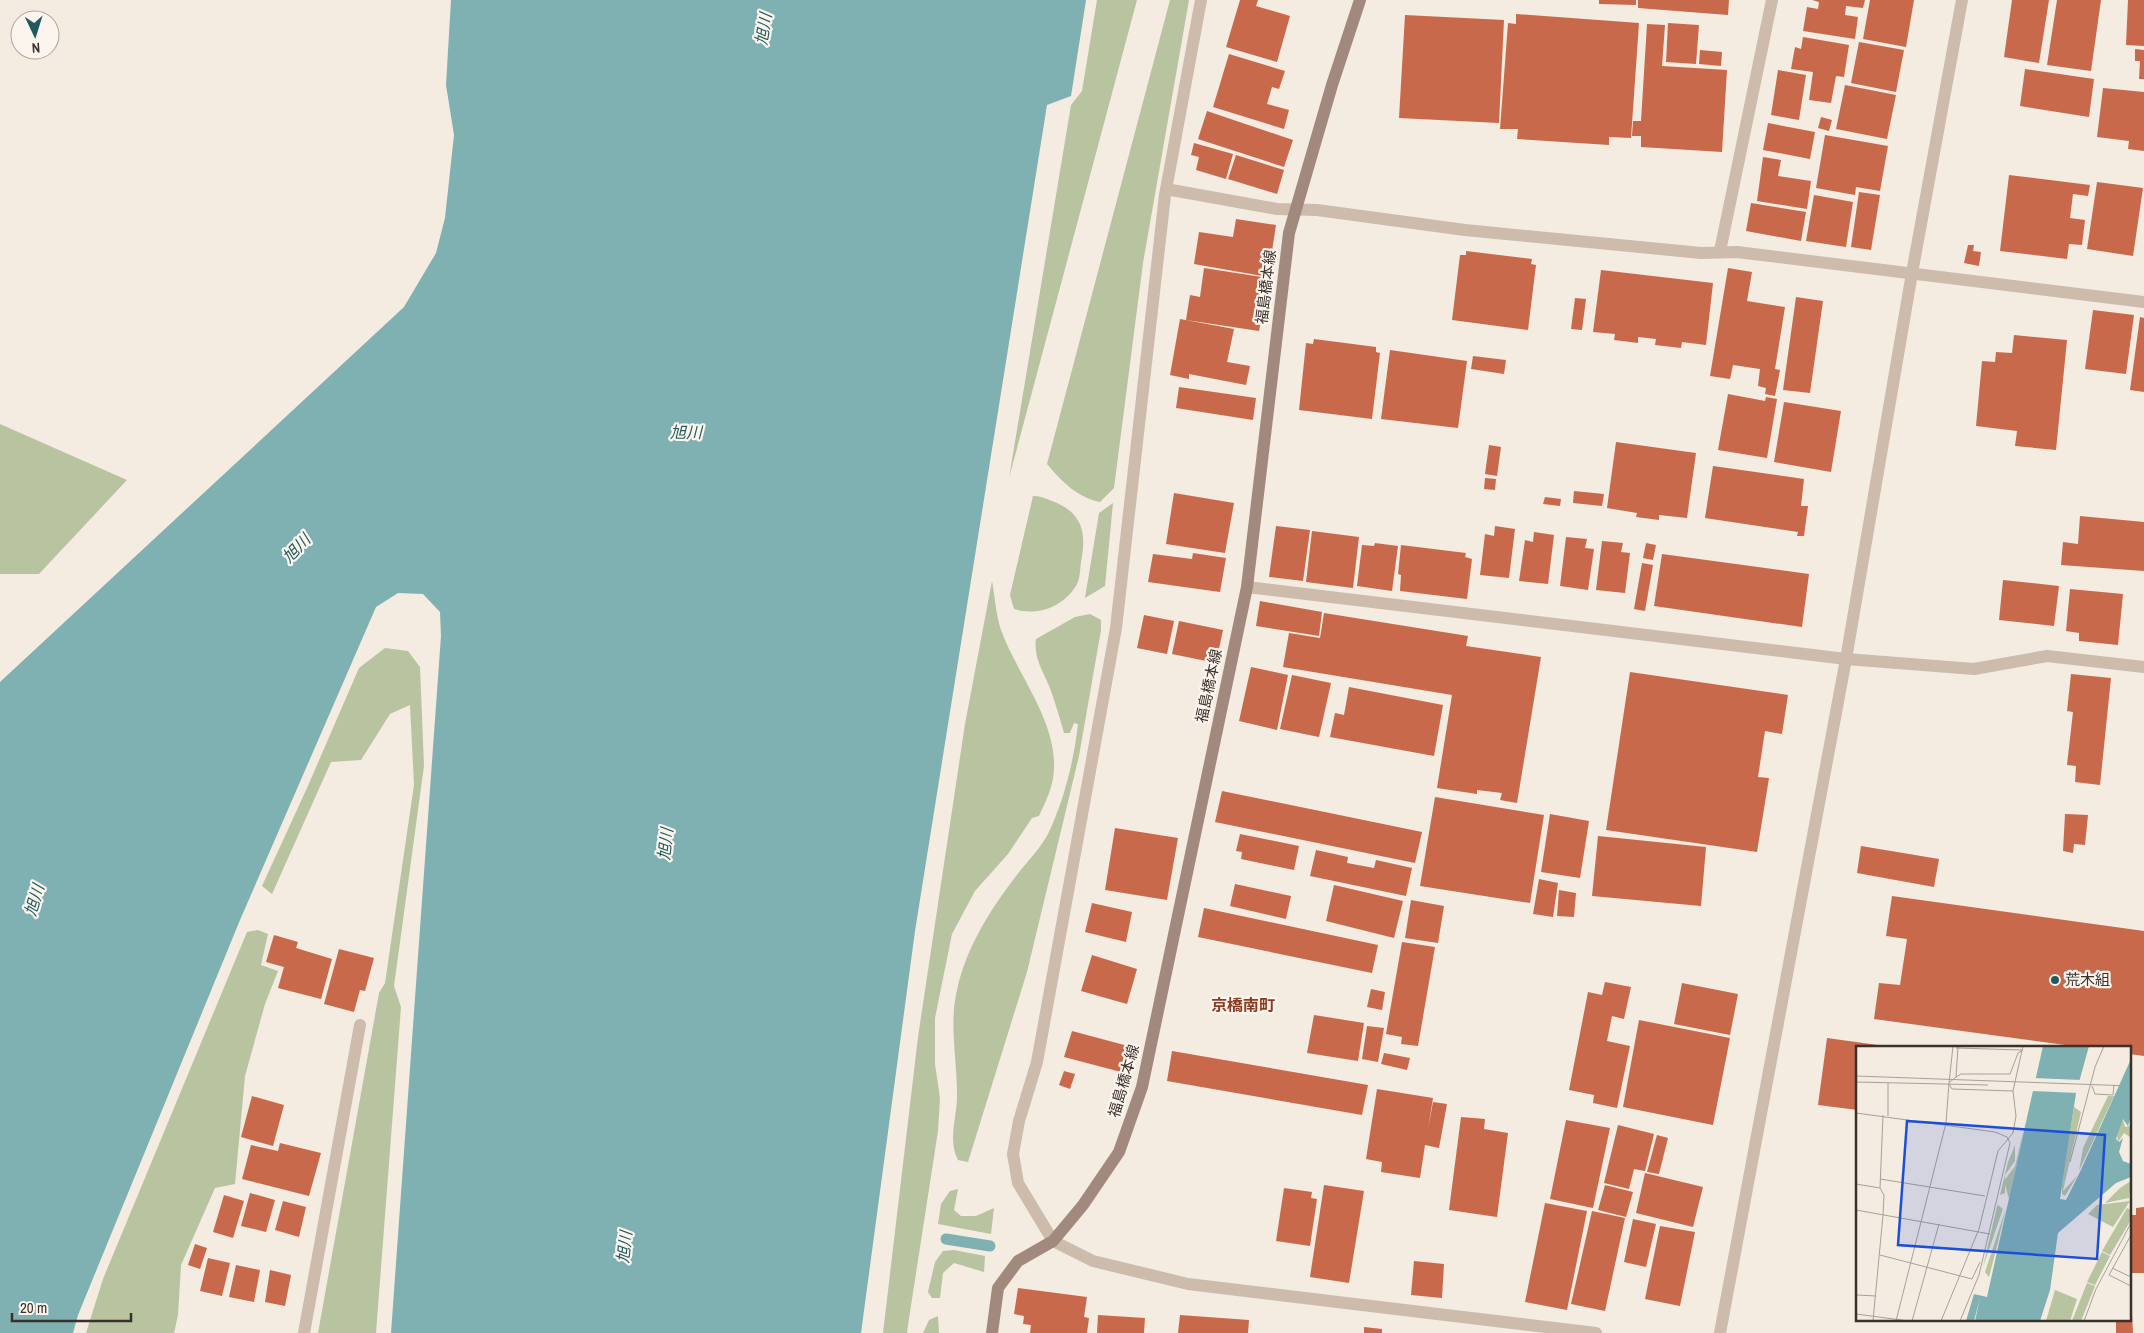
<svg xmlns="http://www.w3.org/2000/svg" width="2144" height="1333" font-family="'Archivo Narrow','Noto Sans JP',sans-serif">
<rect width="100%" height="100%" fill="#f4ebe1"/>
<path fill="#b8c4a0" d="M 1097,0 L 1137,0 L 1009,478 L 1071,105 L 1082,91 Z
M 1170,0 L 1189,0 L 1143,263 L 1114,488 L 1100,502 C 1077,497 1062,482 1047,464 Z
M 0,424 L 127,480 L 39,574 L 0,574 Z
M 1033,496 C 1040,496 1045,498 1052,501 C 1082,512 1087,532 1081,562 C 1080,569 1080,579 1077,584 C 1065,606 1038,617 1014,609 L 1010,595 Z
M 1113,503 L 1105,586 L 1085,598 L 1099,513 Z
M 992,581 C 995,597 996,615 1001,630 C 1017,674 1056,720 1054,768 C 1054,785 1046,801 1039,816 L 1032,818 L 1008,854 L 975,891 L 952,934 L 935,1018 L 935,1064 L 940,1098 L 938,1131 L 908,1325 L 907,1333 L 883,1333 L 918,1037 L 965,724 Z
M 1090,614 L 1101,620 L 1101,630 L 1079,756 L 1027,972 L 968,1162 L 958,1160 C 947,1140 958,1114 957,1093 C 957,1059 949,1024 957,990 C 966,948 990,910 1016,876 C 1026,863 1040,849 1048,834 C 1064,801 1074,760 1078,724 L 1074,723 L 1070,733 L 1064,733 C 1060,719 1056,705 1051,691 C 1045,674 1033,659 1036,639 L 1075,617 Z
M 385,648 L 408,651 L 420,667 L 424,766 L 394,986 L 401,1007 L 376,1333 L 318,1333 L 379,993 L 385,983 L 414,785 L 410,705 L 390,714 L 361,760 L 331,762 L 272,894 L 262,886 L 307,788 L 359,668 Z
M 258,930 L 268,934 L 261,965 L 278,971 L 265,1004 L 245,1076 L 235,1184 L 215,1188 L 181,1265 L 178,1315 L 174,1333 L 86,1333 L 103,1279 L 247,932 Z
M 958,1189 L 954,1210 L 961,1216 L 976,1216 L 994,1208 L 991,1234 L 938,1224 L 941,1204 L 950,1191 Z
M 954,1250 L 985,1256 L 984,1272 L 954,1263 L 943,1273 L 940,1298 L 932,1298 L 928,1292 L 935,1262 L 943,1251 Z
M 938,1316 L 939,1333 L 923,1333 L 929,1320 Z"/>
<path fill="#7fb0b2" d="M 451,0 L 1086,0 L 1071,96 L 1047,105 L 915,931 L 861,1333 L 391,1333 L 441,636 L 440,612 L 423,594 L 398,593 L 376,607 L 240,920 L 78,1315 L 73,1333 L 0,1333 L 0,682 L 404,307 L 436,253 L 445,218 L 454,135 L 446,85 Z"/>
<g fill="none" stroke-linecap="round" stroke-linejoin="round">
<path stroke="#7fb0b2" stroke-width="11" d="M 946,1239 L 990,1246"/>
</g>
<path fill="#c8694b" d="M 1240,0 L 1258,0 L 1256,6 L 1290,16 L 1277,62 L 1226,47 Z
M 1599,0 L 1636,0 L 1636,5 L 1599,4 Z
M 1638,0 L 1729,0 L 1728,15 L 1638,8 Z
M 1812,0 L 1865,0 L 1863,8 L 1846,6 L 1845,15 L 1858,17 L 1855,39 L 1803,31 L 1807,7 L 1818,9 L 1819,2 Z
M 1870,0 L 1914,0 L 1906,47 L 1863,39 Z
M 2012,0 L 2049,0 L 2039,63 L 2004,57 Z
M 2057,0 L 2101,0 L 2091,71 L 2047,65 Z
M 2128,0 L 2144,0 L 2144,46 L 2126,45 Z
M 1516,14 L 1639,23 L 1631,138 L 1609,137 L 1609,145 L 1517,139 L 1518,129 L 1500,129 L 1508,23 L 1516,24 Z
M 1405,15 L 1504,20 L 1499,123 L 1399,118 Z
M 1668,23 L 1699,25 L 1696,64 L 1666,62 Z
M 1647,24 L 1665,25 L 1662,66 L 1727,70 L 1722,152 L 1641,147 L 1641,136 L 1632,136 L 1633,121 L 1641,121 Z
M 1803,37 L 1849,45 L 1844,77 L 1836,76 L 1831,103 L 1809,100 L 1813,72 L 1791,69 L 1795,47 L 1801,49 Z
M 1859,42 L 1904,50 L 1896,92 L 1851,83 Z
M 2135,49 L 2144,50 L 2144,79 L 2139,79 L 2140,61 L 2135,61 Z
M 1700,50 L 1722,52 L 1721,66 L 1699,64 Z
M 1229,54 L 1285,71 L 1279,89 L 1272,87 L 1267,104 L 1289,110 L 1284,129 L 1213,107 Z
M 2025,69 L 2094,79 L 2089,117 L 2020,106 Z
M 1778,70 L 1806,75 L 1799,120 L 1771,115 Z
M 1845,85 L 1896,95 L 1887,139 L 1836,129 Z
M 2103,88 L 2144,92 L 2144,151 L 2128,149 L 2129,141 L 2097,137 Z
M 1207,111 L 1293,140 L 1284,167 L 1198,139 Z
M 1821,117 L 1832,120 L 1829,131 L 1818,128 Z
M 1768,123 L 1815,132 L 1810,159 L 1763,150 Z
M 1825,135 L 1888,146 L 1880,191 L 1856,187 L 1855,195 L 1816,188 Z
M 1194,143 L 1233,154 L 1226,179 L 1196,170 L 1199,157 L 1191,155 Z
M 1236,155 L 1284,170 L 1277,194 L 1228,179 Z
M 1763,157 L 1781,160 L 1778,176 L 1811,181 L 1807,209 L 1757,201 Z
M 2009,175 L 2090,185 L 2088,196 L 2073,194 L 2070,218 L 2085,220 L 2082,245 L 2069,244 L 2067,259 L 2000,251 Z
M 2097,182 L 2143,188 L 2133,256 L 2087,249 Z
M 1859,192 L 1880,195 L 1871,250 L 1851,247 Z
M 1814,195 L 1853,202 L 1846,247 L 1806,241 Z
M 1751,203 L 1806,212 L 1801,241 L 1746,231 Z
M 1236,219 L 1276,225 L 1268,277 L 1194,264 L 1199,232 L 1233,237 Z
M 1968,245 L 1974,245 L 1973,251 L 1981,252 L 1979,266 L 1964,263 Z
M 1466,251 L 1532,259 L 1531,264 L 1536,265 L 1528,330 L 1452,320 L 1460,255 L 1466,255 Z
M 1204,268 L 1268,278 L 1259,331 L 1186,320 L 1190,295 L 1200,297 Z
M 1728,268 L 1752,272 L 1747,301 L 1785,307 L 1775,369 L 1780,370 L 1775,396 L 1765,394 L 1766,388 L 1758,386 L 1760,369 L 1733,365 L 1730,379 L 1710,376 Z
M 1601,270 L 1713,283 L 1706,345 L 1682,342 L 1681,348 L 1655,345 L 1656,339 L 1638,337 L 1638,343 L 1614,340 L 1615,334 L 1593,332 Z
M 1796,297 L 1823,301 L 1810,393 L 1783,390 Z
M 1575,298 L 1586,299 L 1582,330 L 1571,329 Z
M 2093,310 L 2134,315 L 2126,374 L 2085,369 Z
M 2140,317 L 2144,318 L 2144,392 L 2130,390 Z
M 1180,319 L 1234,329 L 1227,362 L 1250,366 L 1246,385 L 1189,374 L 1189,379 L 1170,375 Z
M 2014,335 L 2067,340 L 2056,450 L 2015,446 L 2017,431 L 1976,426 L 1982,361 L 1995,362 L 1996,352 L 2012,353 Z
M 1314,339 L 1376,347 L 1376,352 L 1380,353 L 1372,419 L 1299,410 L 1306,343 L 1313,344 Z
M 1390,350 L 1467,361 L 1458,428 L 1381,419 Z
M 1473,356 L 1506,360 L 1504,374 L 1471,369 Z
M 1179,387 L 1256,398 L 1253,420 L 1176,408 Z
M 1728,394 L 1765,401 L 1766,397 L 1777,399 L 1767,458 L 1718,450 Z
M 1784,402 L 1841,411 L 1831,472 L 1774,462 Z
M 1616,442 L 1696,453 L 1687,518 L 1659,515 L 1659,520 L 1636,517 L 1637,513 L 1607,508 Z
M 1489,445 L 1501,447 L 1497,476 L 1485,474 Z
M 1713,466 L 1804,479 L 1801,506 L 1808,506 L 1804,536 L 1797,536 L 1798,532 L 1705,518 Z
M 1485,478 L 1496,479 L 1495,490 L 1484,489 Z
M 1574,491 L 1604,494 L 1602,506 L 1573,503 Z
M 1174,493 L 1234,503 L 1225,553 L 1166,544 Z
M 1545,497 L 1561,499 L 1560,506 L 1543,504 Z
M 2080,516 L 2144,522 L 2144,571 L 2061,565 L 2063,542 L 2078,544 Z
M 1276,526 L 1310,530 L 1303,581 L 1269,577 Z
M 1495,526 L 1515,529 L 1509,578 L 1480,575 L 1485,534 L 1494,536 Z
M 1312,531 L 1359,537 L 1353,588 L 1306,582 Z
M 1534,532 L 1554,535 L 1548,584 L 1519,581 L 1525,540 L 1533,542 Z
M 1566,537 L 1587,539 L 1585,548 L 1594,549 L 1588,590 L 1560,586 Z
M 1602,541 L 1623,543 L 1621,552 L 1630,553 L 1625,593 L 1596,590 Z
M 1375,543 L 1398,546 L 1392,591 L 1357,586 L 1362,545 L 1374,546 Z
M 1646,543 L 1656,545 L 1653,560 L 1643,558 Z
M 1401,545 L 1466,553 L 1465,557 L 1472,559 L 1467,599 L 1400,591 L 1401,575 L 1398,574 Z
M 1193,553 L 1226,558 L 1220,592 L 1148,582 L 1153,554 L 1192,559 Z
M 1662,554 L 1809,574 L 1802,627 L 1654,606 Z
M 1642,563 L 1653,565 L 1645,611 L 1634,609 Z
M 2003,580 L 2059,586 L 2054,626 L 1999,620 Z
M 2070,589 L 2123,594 L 2118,645 L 2079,641 L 2079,633 L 2066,631 Z
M 1260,601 L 1322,612 L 1319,636 L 1256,626 Z
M 1324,613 L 1468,636 L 1466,646 L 1541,657 L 1517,803 L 1500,800 L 1502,793 L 1477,790 L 1477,794 L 1437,788 L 1452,695 L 1283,667 L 1289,633 L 1320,638 Z
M 1144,615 L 1174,621 L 1167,654 L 1137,648 Z
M 1179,621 L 1223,630 L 1216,663 L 1172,654 Z
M 1251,667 L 1288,675 L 1277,730 L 1239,721 Z
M 1630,672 L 1788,695 L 1782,734 L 1765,731 L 1758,777 L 1769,778 L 1757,852 L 1606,830 Z
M 2071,674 L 2111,678 L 2100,785 L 2075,782 L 2076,766 L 2067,765 L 2073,712 L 2067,711 Z
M 1292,675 L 1331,683 L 1319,737 L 1280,729 Z
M 1349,687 L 1443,705 L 1434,756 L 1330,737 L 1335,713 L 1344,715 Z
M 1222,791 L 1422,832 L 1415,863 L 1215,822 Z
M 1435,797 L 1544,815 L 1530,903 L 1420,886 Z
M 1550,814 L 1589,821 L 1580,878 L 1541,872 Z
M 2065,814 L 2088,815 L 2085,845 L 2074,844 L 2073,853 L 2063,851 Z
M 1115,828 L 1178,838 L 1167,900 L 1105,890 Z
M 1240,834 L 1299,846 L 1294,870 L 1241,859 L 1242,852 L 1236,851 Z
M 1598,836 L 1706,847 L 1701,906 L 1592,896 Z
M 1861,846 L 1939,859 L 1934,887 L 1857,873 Z
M 1316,850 L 1348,857 L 1347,863 L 1374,868 L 1376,860 L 1412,868 L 1406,896 L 1310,876 Z
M 1539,879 L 1558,883 L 1553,917 L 1533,914 Z
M 1235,884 L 1291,896 L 1286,919 L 1230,906 Z
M 1334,885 L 1403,901 L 1394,938 L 1326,921 Z
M 1559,890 L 1576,893 L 1574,917 L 1557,916 Z
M 1892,896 L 2144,931 L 2144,1056 L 2130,1054 L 2130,1047 L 2080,1047 L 1874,1019 L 1879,983 L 1900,985 L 1907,939 L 1886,936 Z
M 1411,900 L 1444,906 L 1438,943 L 1405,938 Z
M 1092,903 L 1132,912 L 1126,942 L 1085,932 Z
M 1204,908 L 1378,945 L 1372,973 L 1198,937 Z
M 274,935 L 298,942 L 296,948 L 332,959 L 321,999 L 278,988 L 284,967 L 266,962 Z
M 1402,942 L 1435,947 L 1418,1046 L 1401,1044 L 1402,1037 L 1386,1034 Z
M 339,949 L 374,958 L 365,991 L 360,990 L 354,1012 L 324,1004 Z
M 1092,955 L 1137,969 L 1127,1004 L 1081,991 Z
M 1605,982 L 1631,987 L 1624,1019 L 1612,1016 L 1607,1041 L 1630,1046 L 1617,1108 L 1593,1103 L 1594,1095 L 1569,1090 L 1588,992 L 1602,995 Z
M 1682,983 L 1738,994 L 1730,1035 L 1674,1024 Z
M 1371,989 L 1385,992 L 1382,1010 L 1367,1007 Z
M 1314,1015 L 1364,1023 L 1358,1061 L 1307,1053 Z
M 1639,1020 L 1730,1038 L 1713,1125 L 1623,1107 Z
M 1367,1026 L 1384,1028 L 1378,1062 L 1362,1059 Z
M 1072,1031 L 1128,1046 L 1121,1072 L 1064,1057 Z
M 1827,1038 L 1885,1046 L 1858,1047 L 1858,1110 L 1818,1105 Z
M 1172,1051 L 1368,1085 L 1362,1115 L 1167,1081 Z
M 1384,1053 L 1410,1058 L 1407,1070 L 1381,1064 Z
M 1064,1071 L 1075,1074 L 1070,1089 L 1059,1085 Z
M 1377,1089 L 1433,1098 L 1428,1129 L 1433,1102 L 1447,1104 L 1439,1148 L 1425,1145 L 1420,1178 L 1381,1172 L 1382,1162 L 1366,1159 Z
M 252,1096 L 284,1105 L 273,1146 L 241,1137 Z
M 1461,1117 L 1485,1119 L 1484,1129 L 1508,1133 L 1497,1217 L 1449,1210 Z
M 1566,1120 L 1610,1128 L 1593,1208 L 1550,1199 Z
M 1618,1125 L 1654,1134 L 1645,1171 L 1634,1169 L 1629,1189 L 1604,1183 Z
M 1657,1135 L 1668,1138 L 1659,1174 L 1647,1172 Z
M 280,1143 L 321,1153 L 309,1196 L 242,1179 L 251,1145 L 278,1151 Z
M 1645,1173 L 1703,1187 L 1693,1227 L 1636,1213 Z
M 1324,1185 L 1364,1191 L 1349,1283 L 1310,1277 Z
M 1605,1185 L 1633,1192 L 1626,1217 L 1598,1210 Z
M 1284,1188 L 1312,1192 L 1311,1198 L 1317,1199 L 1310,1246 L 1276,1241 Z
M 250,1193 L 275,1200 L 266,1232 L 241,1226 Z
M 224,1195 L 244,1201 L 233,1238 L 213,1232 Z
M 283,1201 L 306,1207 L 299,1237 L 275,1230 Z
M 1545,1203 L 1587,1211 L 1567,1310 L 1525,1302 Z
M 2144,1207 L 2144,1273 L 2130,1273 L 2130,1215 L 2136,1215 L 2136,1208 Z
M 1592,1211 L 1625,1218 L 1605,1311 L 1571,1304 Z
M 1633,1219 L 1656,1224 L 1646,1267 L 1624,1262 Z
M 1660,1226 L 1695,1232 L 1680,1306 L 1645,1299 Z
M 195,1244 L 207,1248 L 200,1269 L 188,1265 Z
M 208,1258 L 230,1263 L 222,1296 L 200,1291 Z
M 1414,1261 L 1444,1264 L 1442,1298 L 1411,1295 Z
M 236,1265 L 260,1270 L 254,1302 L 229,1297 Z
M 270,1270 L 291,1275 L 285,1306 L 265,1302 Z
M 1018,1288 L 1087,1297 L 1084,1317 L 1089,1318 L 1087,1333 L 1030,1333 L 1031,1325 L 1023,1324 L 1024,1316 L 1014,1314 Z
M 2130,1313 L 2132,1313 L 2133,1333 L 2116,1333 L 2116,1319 L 2130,1319 Z
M 1098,1315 L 1145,1318 L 1144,1333 L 1097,1333 Z
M 1180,1315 L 1249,1320 L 1248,1333 L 1178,1333 Z
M 1364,1327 L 1382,1329 L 1382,1333 L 1364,1333 Z"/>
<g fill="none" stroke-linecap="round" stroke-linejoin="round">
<path stroke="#cdbbac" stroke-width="12" d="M 1201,0 L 1165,195 L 1116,628 L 1037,1062 L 1019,1121 L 1013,1154 L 1018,1183 L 1053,1241 L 1093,1261 L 1188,1284 L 1596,1333
M 1166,189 L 1277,209 L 1317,210 L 1465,230 L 1701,253 L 1737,252 L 2144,302
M 1720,251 L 1772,0
M 1247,587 L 1846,659 L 1974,669 L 2047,656 L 2144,667
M 304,1333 L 360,1025"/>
<path stroke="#cdbbac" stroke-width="12" d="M 1720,1333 L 1846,659 L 1912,273 L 1962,0"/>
<path stroke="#a18a7d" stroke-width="12" d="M 992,1333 L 998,1288 L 1018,1261 L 1053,1241 L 1083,1205 L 1119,1152 L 1142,1087 L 1247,587 L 1289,233 L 1332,85 L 1360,0"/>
</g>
<circle fill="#1f5a5e" stroke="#fbf5ee" stroke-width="2" cx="2055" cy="980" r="5"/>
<g text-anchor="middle" stroke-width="4.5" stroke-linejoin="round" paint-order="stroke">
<g font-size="15" fill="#3b302b" stroke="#fbf5ee">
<text transform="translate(1266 287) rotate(-83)" y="5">福島橋本線</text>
<text transform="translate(1209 686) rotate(-78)" y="5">福島橋本線</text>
<text transform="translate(1124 1081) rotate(-74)" y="5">福島橋本線</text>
</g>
<g font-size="15" fill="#3b302b" stroke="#fbf5ee" text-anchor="start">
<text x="2065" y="985">荒木組</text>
</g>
<g font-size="16" font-style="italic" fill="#1f5a5e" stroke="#fbf5ee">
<text transform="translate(763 29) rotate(-81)" y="6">旭川</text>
<text x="686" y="438">旭川</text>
<text transform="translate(296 548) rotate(-46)" y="6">旭川</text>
<text transform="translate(665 844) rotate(-84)" y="6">旭川</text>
<text transform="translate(34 900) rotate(-74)" y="6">旭川</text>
<text transform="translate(624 1247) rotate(-84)" y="6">旭川</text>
</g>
<g font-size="16" font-weight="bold" fill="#8c3b22" stroke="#fbf5ee">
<text x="1243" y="1011">京橋南町</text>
</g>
</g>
<g transform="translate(1856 1046)">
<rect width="275" height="275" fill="#f4ebe1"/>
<path d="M 252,50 L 258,50 L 223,125 L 227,102 ZM 218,61 L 225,66 L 207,145 L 222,129 L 209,150 L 206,148 L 206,139 ZM 267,73 L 269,81 L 274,80 L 274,91 L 268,87 L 262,96 L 261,87 ZM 170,74 L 162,111 L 153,153 L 148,135 L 159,120 ZM 159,99 L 159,115 L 149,129 L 149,147 L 144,149 L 152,116 ZM 275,135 L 273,152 L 249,157 L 264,142 ZM 274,155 L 257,181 L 232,168 L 241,159 ZM 142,159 L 147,163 L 127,221 L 141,160 ZM 150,162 L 142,196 L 133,231 L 129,226 ZM 271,162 L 275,164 L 275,174 L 254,209 L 246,205 ZM 246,206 L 254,210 L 239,239 L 231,236 ZM 231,237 L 239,240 L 225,275 L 216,275 ZM 199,244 L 221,253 L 214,275 L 190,275 Z" fill="#b8c4a0"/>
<path d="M 187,0 L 233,0 L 220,47 L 204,153 L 210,154 L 224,126 L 275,13 L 275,70 L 272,80 L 267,73 L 260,93 L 263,96 L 267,92 L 263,106 L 267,115 L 275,118 L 275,131 L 260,137 L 202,187 L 194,244 L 184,275 L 119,275 L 124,252 L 118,275 L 110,275 L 118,248 L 131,251 Z" fill="#7fb0b2"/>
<path d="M 178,32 L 225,34 L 222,47 L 175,45 Z" fill="#f4ebe1"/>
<path fill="none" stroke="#aaa098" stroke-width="1" d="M 100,2 L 166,4M 0,30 L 275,40M 100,31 L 105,28 L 154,28 L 162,7 L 167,4M 0,36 L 132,39M 94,36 L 100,31 L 102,0M 32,37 L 32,70M 93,37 L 97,0M 93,38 L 96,43 L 157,45M 236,40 L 239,48 L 257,49 L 258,39M 0,67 L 139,86 L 151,91 L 154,97 L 123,229 L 104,275M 214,116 L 239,21 L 248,0M 24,133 L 129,150M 0,138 L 24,142M 0,164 L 134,188M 275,189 L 253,229 L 275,240M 24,209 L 116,233 L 124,216M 256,222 L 275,231M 1,249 L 20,250M 0,268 L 53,275M 17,275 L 27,169 L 28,149 L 24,142 L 27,69M 40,275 L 90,77 L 93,37M 56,275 L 83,178M 85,275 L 123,183 L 142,105 L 157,87 L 160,70 L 157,45 L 167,0M 228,275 L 240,243 L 275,177"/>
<path fill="#1d4ed8" fill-opacity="0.15" stroke="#1d4ed8" stroke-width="2.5" d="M 51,75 L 249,89 L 241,213 L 42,199 Z"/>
<rect width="275" height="275" fill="none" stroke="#3b302b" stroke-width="2.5"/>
</g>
<g transform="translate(35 35) rotate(176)"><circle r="24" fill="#fbf5ee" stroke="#aea6a0"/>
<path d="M0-4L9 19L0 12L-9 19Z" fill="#1f5a5e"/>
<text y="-8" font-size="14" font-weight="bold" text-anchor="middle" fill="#3b302b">N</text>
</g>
<path d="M12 1313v8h119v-8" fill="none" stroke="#3b302b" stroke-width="2.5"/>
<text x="20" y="1313" font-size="15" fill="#3b302b" stroke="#fbf5ee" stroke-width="4" paint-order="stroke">20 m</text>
</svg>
